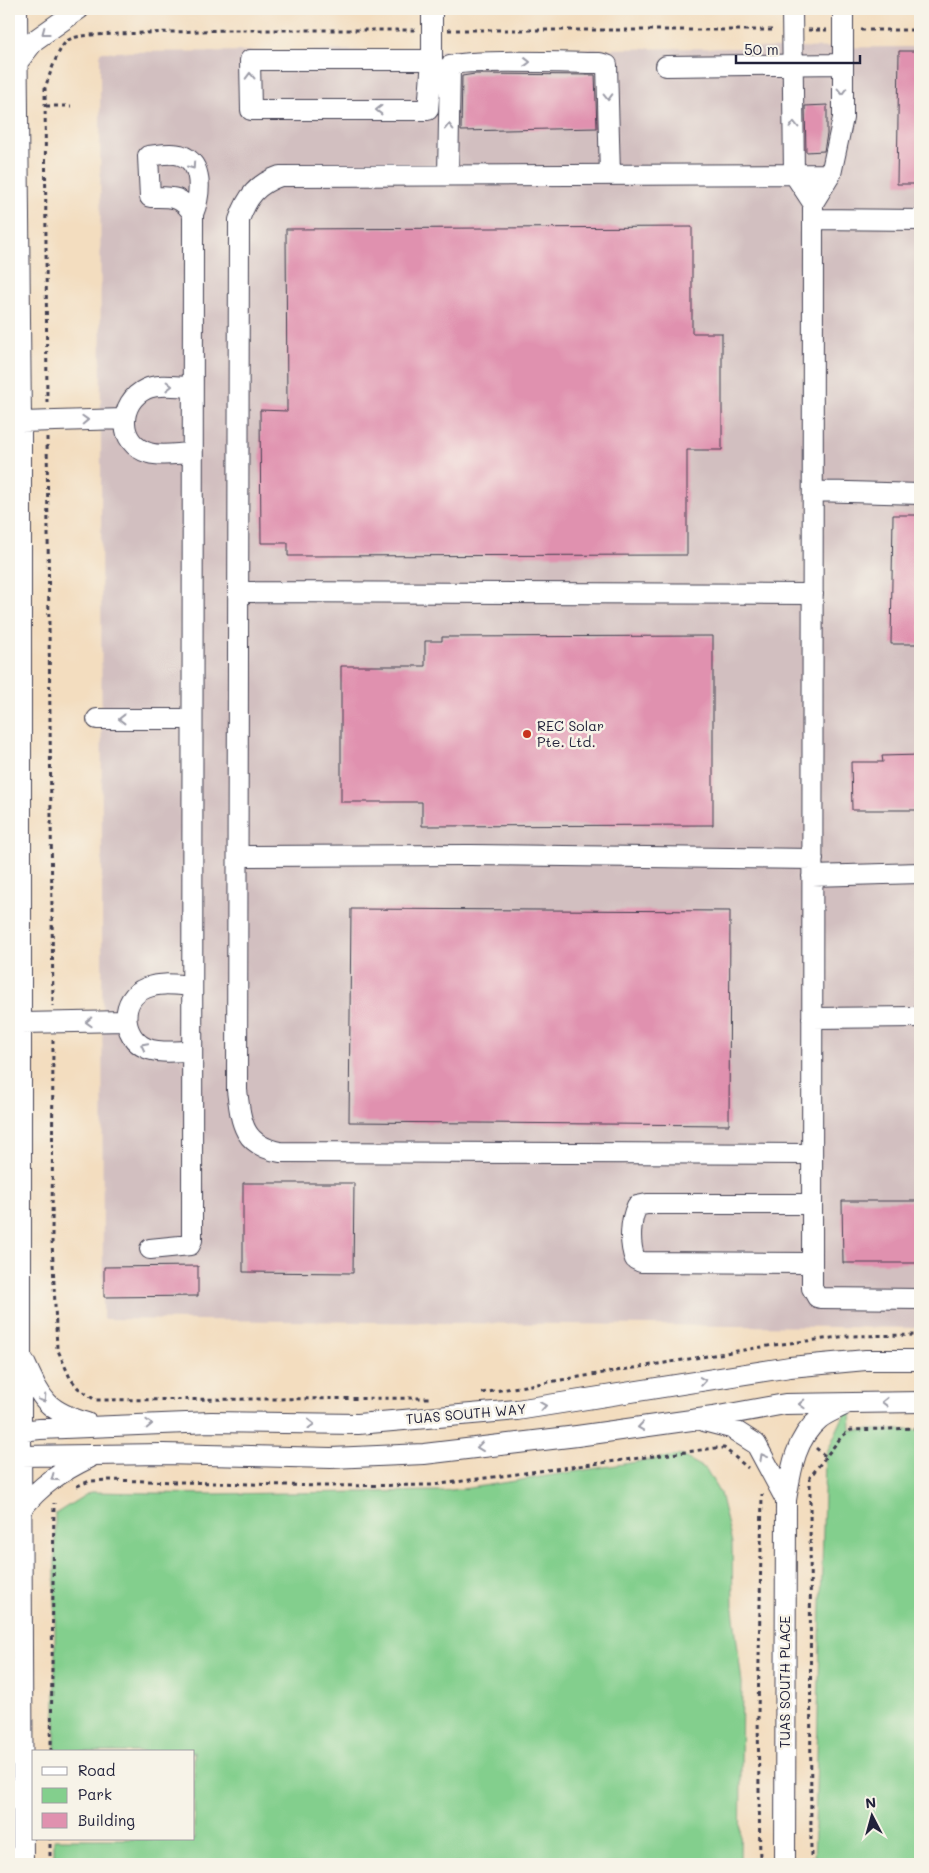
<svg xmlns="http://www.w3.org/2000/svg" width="929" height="1873" font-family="Mali,sans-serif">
<rect width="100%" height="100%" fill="#f7f3e8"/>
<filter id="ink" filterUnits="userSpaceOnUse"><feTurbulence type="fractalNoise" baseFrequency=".02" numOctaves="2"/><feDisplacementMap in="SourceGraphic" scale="10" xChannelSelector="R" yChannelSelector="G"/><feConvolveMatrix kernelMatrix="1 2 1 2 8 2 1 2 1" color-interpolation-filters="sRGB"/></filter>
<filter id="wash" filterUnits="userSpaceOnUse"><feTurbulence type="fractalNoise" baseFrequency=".0096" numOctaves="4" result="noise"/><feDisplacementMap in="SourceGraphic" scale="20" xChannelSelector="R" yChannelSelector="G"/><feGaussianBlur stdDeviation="1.12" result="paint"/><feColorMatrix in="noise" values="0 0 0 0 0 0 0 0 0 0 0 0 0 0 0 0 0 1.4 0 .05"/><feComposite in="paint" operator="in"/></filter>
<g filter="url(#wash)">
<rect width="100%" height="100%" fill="#f3ddbf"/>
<path fill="#d2bfc0" d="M 920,47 L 920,1328 L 103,1319 L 100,52 Z"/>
<path fill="#83cf8d" stroke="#527864" d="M 850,1402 L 851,1430 L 920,1430 L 920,1864 L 814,1864 L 825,1456 Z
M 681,1455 L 706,1469 L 720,1493 L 732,1543 L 733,1609 L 742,1683 L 740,1864 L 54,1864 L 54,1839 L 194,1839 L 194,1752 L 55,1752 L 55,1514 L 90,1492 L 213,1494 L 442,1491 L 470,1488 Z"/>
<g id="blocks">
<path fill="#e091af" d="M 899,51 L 920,51 L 920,184 L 897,184 Z
M 475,74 L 595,75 L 597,128 L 461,131 L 462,76 Z
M 827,105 L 827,134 L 824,151 L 806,152 L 805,106 Z
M 692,227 L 692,333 L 722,333 L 722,450 L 687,450 L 687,555 L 288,556 L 288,543 L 261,543 L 260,410 L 287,411 L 286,229 Z
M 893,515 L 920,515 L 920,644 L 891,644 Z
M 713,636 L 713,825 L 422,826 L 422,802 L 341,802 L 341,666 L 425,666 L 425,641 L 442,641 L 442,637 Z
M 920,755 L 919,810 L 852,810 L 851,762 L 883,762 L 882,756 Z
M 351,909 L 730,911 L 729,1125 L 349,1122 Z
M 243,1183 L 354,1183 L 353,1273 L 243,1272 Z
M 842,1201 L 920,1201 L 920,1263 L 843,1263 Z
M 198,1266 L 198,1296 L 104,1297 L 104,1267 Z"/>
</g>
</g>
<g filter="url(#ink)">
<use href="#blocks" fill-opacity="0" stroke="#413e4f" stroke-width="1"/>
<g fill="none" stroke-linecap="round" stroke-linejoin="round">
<defs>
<path id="minor" d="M 17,9 L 21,422 L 21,1431 L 23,1864
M 432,9 L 432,60 L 428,110 L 251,110 L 250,60 L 432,60
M 792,9 L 794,174 L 813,203
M 843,9 L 843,118 L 831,174 L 813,203 L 812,1288 L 817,1297 L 821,1298 L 920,1299
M 17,63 L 35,40 L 79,9
M 666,66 L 842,64
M 448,175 L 450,66 C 460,59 580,63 600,63 L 607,65 L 610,175
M 813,219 L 920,220
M 21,422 L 124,419
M 192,453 C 179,453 162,457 149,453 C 117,444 118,402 146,389 C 159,383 178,387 192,387
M 813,491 L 920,494
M 238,592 L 813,594
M 97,719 L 192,719
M 238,856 L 470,855 L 813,859
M 812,876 L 920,873
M 812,1018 L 920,1017
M 22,1023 L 126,1021
M 192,1051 C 178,1051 159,1054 146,1048 C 121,1037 119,998 146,988 C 160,982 177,985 192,986
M 812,1154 L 280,1152 C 243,1145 241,1123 237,1090 L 239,220 C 247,197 257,184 280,176 L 831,174
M 812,1204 L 647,1204 L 637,1206 C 630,1221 629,1244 635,1259 L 641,1262 L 812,1263
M 150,1249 L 190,1245 L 192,1240 L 193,214 C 200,197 205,162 180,155 C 171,152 158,155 148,156 L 150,197 C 171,197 181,195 193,214
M 24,1361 C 42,1400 45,1410 87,1423
M 704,1421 L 731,1428 L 756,1444 L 786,1500
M 10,1435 L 21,1431 L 40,1429 L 211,1422 L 358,1424 L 517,1410 L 790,1367 L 866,1360 L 920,1360
M 9,1453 L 21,1456 L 163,1454 L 331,1458 L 424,1454 L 577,1436 L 713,1417 L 785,1404 L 920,1402
M 21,1510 C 39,1486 62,1471 89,1458
M 785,1864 L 786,1500 C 791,1470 795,1439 819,1419 C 826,1413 838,1409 846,1404"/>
</defs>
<use href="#minor" stroke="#413e4f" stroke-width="22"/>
<path stroke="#413e4f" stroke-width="3" stroke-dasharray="4 4" stroke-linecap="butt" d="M 448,30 L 775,30
M 808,30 L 827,30
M 861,30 L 920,30
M 46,106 L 71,106
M 47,403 L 45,88 C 49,77 58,48 67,41 C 74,36 83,36 91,35 L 227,30 L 415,30
M 47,437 L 53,1006
M 53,1040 L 52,1241 L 57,1348 L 70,1378 L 78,1388 L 95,1400 L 429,1398
M 482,1393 L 774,1345 L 848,1336 L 920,1335
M 816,1448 L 825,1456
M 77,1486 L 90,1481 L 110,1480 L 320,1486 L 432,1485 L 716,1448 L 724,1448 L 748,1468
M 51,1752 L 54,1503
M 50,1864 L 50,1839
M 760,1864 L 758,1715 L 762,1494
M 811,1864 L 810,1477 L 842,1436 L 851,1430 L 920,1428"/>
<use href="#minor" stroke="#fff" stroke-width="20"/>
</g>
<defs><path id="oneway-chevron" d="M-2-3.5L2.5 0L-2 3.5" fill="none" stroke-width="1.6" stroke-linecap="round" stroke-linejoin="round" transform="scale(1.25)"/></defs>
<g stroke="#9c9ca7">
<use href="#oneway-chevron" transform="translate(45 32) rotate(143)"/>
<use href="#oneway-chevron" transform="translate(527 62)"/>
<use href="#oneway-chevron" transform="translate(250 76) rotate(-91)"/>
<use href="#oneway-chevron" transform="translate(842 91) rotate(89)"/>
<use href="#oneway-chevron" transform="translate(608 97) rotate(89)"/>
<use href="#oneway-chevron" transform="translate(379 110) rotate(180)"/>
<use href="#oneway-chevron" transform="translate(794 125) rotate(-91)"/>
<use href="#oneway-chevron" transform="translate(449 127) rotate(-90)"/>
<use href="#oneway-chevron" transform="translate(192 166) rotate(55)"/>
<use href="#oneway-chevron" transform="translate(169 386) rotate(1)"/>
<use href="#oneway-chevron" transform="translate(85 420) rotate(-2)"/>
<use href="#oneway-chevron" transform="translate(122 719) rotate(180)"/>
<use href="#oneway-chevron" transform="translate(89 1022) rotate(178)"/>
<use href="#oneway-chevron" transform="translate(144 1046) rotate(-153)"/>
<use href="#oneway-chevron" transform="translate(703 1381) rotate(-9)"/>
<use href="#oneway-chevron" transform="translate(43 1399) rotate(57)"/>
<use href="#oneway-chevron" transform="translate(885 1402) rotate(-180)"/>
<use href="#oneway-chevron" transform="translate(802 1404) rotate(178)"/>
<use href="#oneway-chevron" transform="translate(543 1406) rotate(-9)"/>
<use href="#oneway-chevron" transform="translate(149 1424) rotate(-2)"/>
<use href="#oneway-chevron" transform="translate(311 1424)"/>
<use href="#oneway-chevron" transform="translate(641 1427) rotate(172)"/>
<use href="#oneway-chevron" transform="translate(480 1447) rotate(173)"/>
<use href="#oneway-chevron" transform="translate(763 1457) rotate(-119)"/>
<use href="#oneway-chevron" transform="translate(54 1478) rotate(144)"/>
</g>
</g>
<circle fill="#c8321e" stroke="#f7f3e8" stroke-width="2" cx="527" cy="734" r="5"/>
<g text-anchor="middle" stroke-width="5" stroke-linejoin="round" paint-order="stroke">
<g font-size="14" fill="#22223b" stroke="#f7f3e8" text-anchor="start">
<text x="537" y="731">REC Solar<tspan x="537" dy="16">Pte. Ltd.</tspan></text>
</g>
<g font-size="14" fill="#22223b" stroke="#f7f3e8">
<text transform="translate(466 1414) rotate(-5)" y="5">TUAS SOUTH WAY</text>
<text transform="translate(785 1682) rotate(-90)" y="5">TUAS SOUTH PLACE</text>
</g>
</g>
<rect width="929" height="1873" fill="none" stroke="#f7f3e8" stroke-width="30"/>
<rect x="32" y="1750" width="162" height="90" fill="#f7f3e8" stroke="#a29fa3"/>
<rect x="42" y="1767" width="25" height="8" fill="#ffffff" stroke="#a29fa3"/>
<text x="78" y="1776" font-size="15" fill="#22223b">Road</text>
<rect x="42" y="1788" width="25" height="15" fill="#83cf8d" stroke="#a29fa3"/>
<text x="78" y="1800" font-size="15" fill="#22223b">Park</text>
<rect x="42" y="1813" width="25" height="15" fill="#e091af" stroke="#a29fa3"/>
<text x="78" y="1826" font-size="15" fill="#22223b">Building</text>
<g transform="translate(872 1816) rotate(354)" stroke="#f7f3e8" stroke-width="4" paint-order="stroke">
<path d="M0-4L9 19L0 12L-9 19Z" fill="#22223b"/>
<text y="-8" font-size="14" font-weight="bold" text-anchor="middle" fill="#22223b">N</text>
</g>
<path d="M736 55v8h124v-8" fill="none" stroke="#22223b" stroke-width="2.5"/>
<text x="744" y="55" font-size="15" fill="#22223b" stroke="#f7f3e8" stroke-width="4" paint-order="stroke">50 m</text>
</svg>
